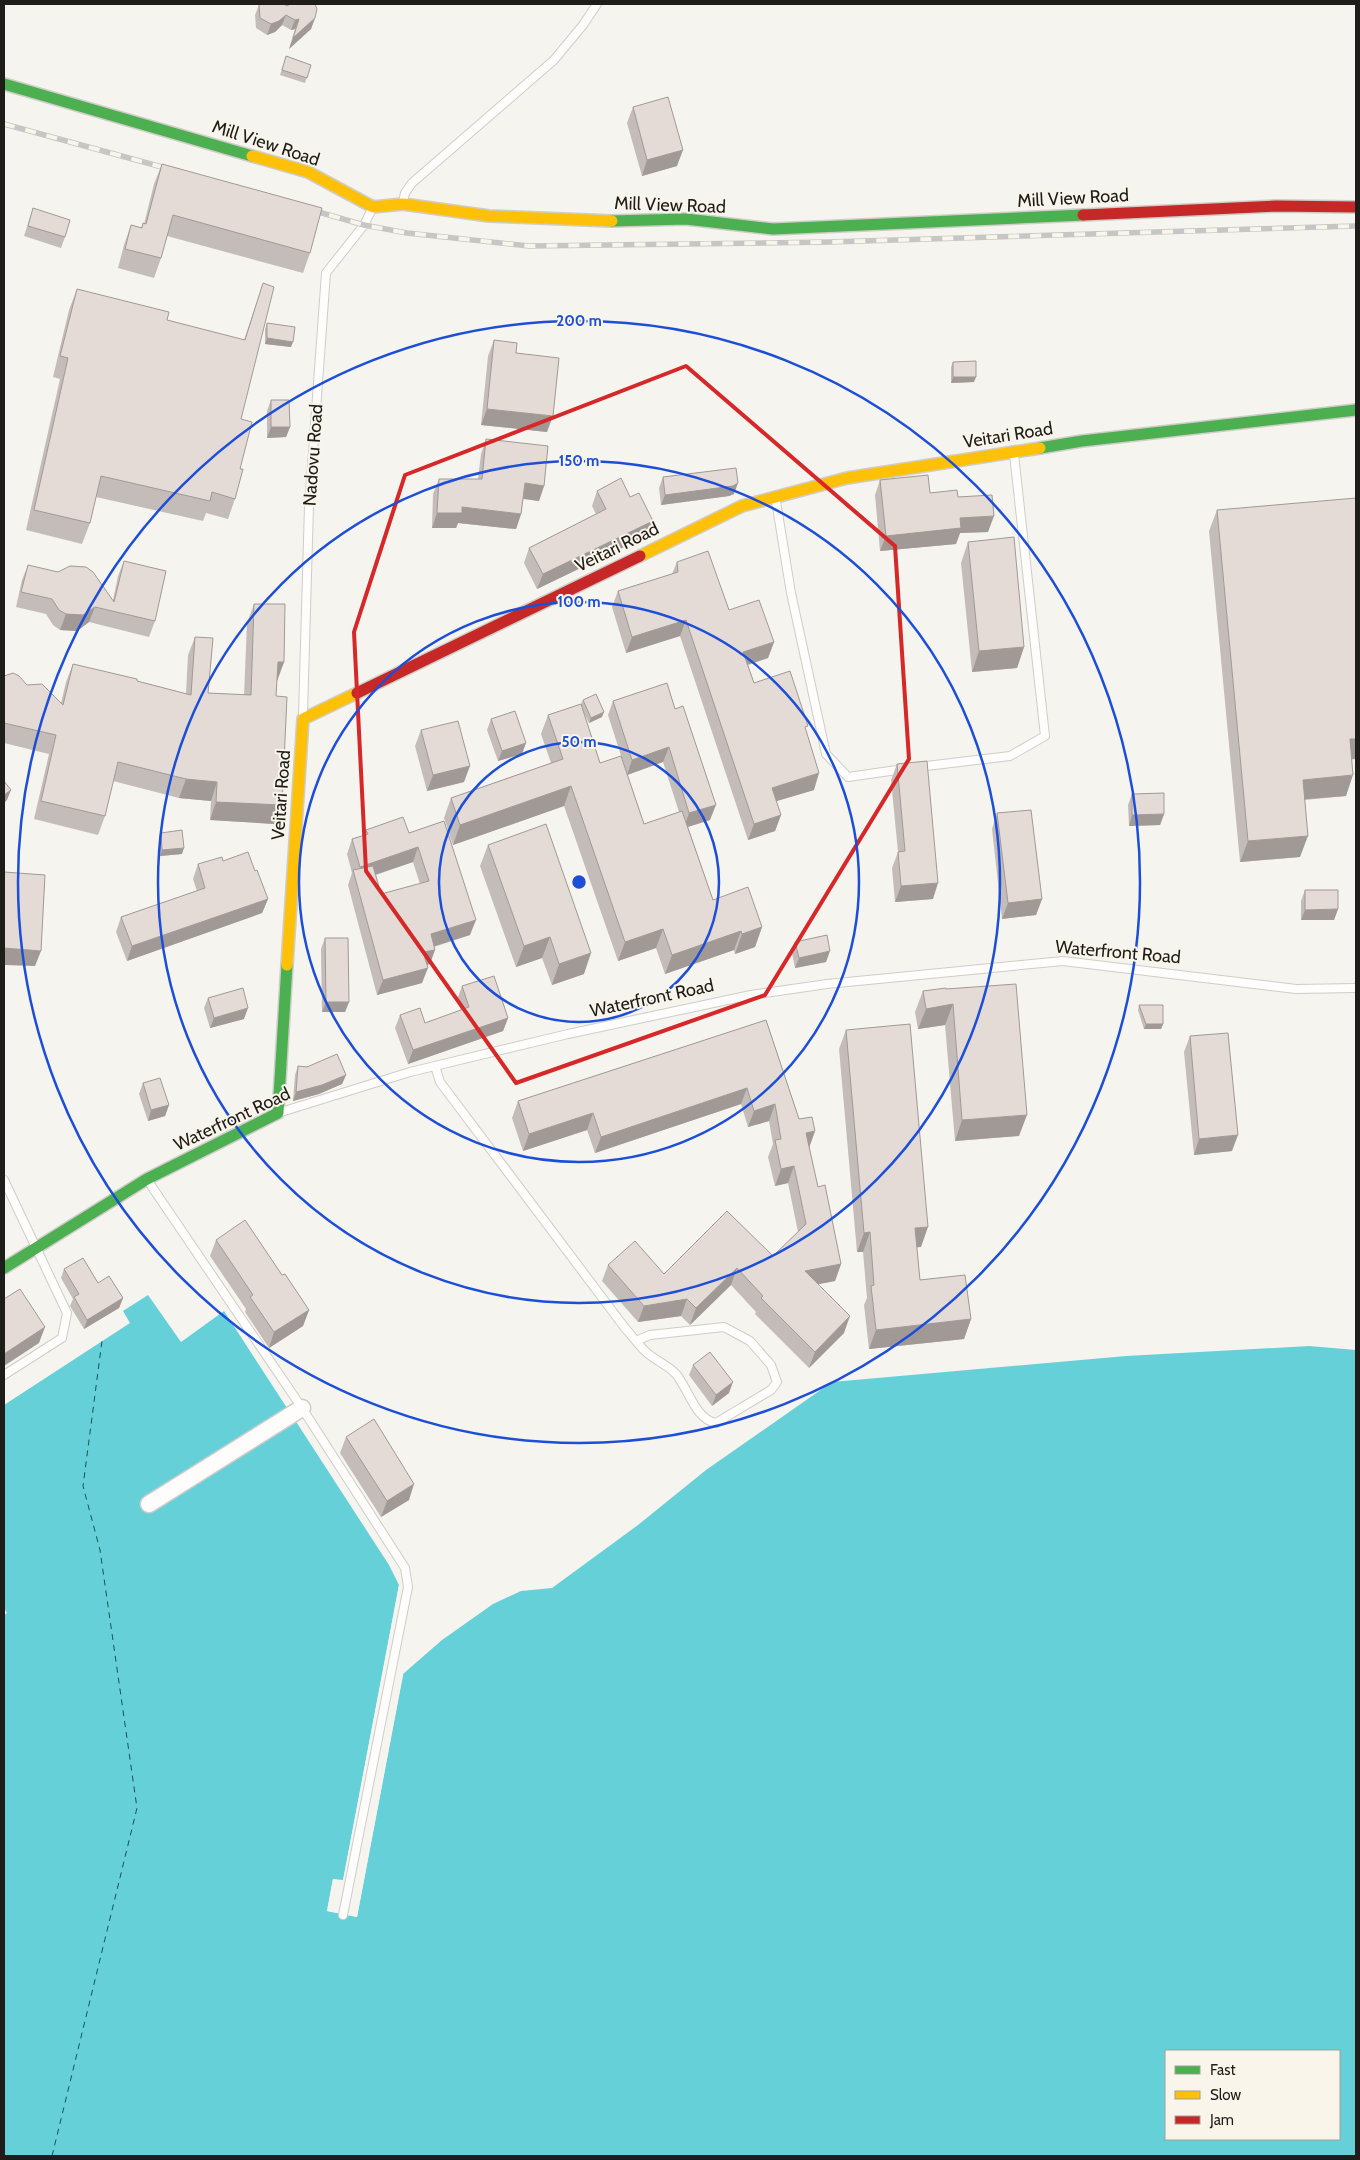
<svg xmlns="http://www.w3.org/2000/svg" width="1360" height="2160" font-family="Cabin,sans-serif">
<rect width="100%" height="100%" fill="#f6f4ee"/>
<path fill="#66d0d8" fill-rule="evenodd" d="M 148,1295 L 181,1342 L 224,1311 L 287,1408 L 145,1497 L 295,1420 L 389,1565 L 399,1585 L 343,1881 L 333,1879 L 327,1911 L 357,1917 L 403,1674 L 442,1640 L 493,1604 L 521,1591 L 552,1588 L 638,1525 L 706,1470 L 832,1382 L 1126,1356 L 1309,1346 L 1356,1350 L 1356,2156 L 4,2156 L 4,1615 L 7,1613 L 4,1608 L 4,1405 L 130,1323 L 123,1311 ZM 1166,2051 L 1339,2051 L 1339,2139 L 1166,2139 Z"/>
<path fill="#f6f4ee" d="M 399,1585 L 402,1586 L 400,1599 L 346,1881 L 343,1883 L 335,1882 L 330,1909 L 355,1914 L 400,1674 L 404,1670 L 357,1917 L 327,1911 L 333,1879 L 343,1880 Z"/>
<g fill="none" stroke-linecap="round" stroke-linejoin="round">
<path stroke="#165258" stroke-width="1" stroke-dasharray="6 5" stroke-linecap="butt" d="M 52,2156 L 137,1808 L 100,1550 L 83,1486 L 102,1341"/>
<defs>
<path id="lane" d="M 403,202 L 405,193 L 412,183 L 554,60 L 583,25 L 597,4
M 776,501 L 791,593 L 826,754 L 848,777 L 904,769
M 303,714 L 309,506 L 326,273 L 364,225 L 372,209
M 918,767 L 1010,756 L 1045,736 L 1014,454
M 435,1066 L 440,1082 L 625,1328 C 632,1336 638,1344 645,1351 C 654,1360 668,1365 676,1374 C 689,1390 695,1419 716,1423 L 771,1390 L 777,1382 L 771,1365 L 750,1341 L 724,1327 L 650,1335 L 636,1341
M 281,1112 L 410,1072 L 568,1034 L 751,995 L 827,984 L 1063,961 L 1296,989 L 1356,988
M 4,1180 L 67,1313 L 62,1338 L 4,1375
M 148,1181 L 302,1408 L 405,1568 L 408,1587 L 343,1915"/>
<path id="street" d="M 149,1504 L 302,1408"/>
<path id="fast" d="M 4,84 L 252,156
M 612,221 L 686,219 L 773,229 L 1083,215
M 1040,448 L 1082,441 L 1356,410
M 4,1268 L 147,1179 L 278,1113 L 287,965"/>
<path id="slow" d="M 252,156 L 308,172 L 373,207 L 403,204 L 489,216 L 612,221
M 640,556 L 742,506 L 847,478 L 1040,448
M 287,965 L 303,719 L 357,693"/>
<path id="jam" d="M 1083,215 L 1276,206 L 1356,207
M 357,693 L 640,556"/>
</defs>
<use href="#lane" stroke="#cecdc9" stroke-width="10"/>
<use href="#street" stroke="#cecdc9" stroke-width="19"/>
<use href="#fast" stroke="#cecdc9" stroke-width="14"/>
<use href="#slow" stroke="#cecdc9" stroke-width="14"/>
<use href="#jam" stroke="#cecdc9" stroke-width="14"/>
<use href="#lane" stroke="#fefdfc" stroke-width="8"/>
<use href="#street" stroke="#fefdfc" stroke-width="16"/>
<use href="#fast" stroke="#4caf50" stroke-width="11"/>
<use href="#slow" stroke="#ffc107" stroke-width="11"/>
<use href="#jam" stroke="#c62828" stroke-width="11"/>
<defs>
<path id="rail" d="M 4,124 L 173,170
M 308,209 L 364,225 L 407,233 L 529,246 L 830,242 L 1356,226"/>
</defs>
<use href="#rail" stroke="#c6c6c4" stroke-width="5.5"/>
<use href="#rail" stroke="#f9f5ea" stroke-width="4" stroke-dasharray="11" stroke-linecap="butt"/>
</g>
<path fill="#c4bcb9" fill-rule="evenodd" d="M 259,5 L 287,6 L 315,18 L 311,29 L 289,49 L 295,29 L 291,30 L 282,25 L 275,32 L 267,35 L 256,28 L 255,15 Z
M 286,56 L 311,65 L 305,83 L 280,75 Z
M 633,107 L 677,166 L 642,176 L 627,123 Z
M 162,164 L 310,253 L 303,273 L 167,236 L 161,258 L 154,278 L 118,268 L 124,245 L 131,225 L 141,228 L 143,223 L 144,224 L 154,184 Z
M 33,208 L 65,237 L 61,248 L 24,236 Z
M 263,283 L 241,419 L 240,469 L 235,499 L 228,519 L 206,513 L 203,521 L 96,497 L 90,523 L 82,544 L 26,530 L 60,379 L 53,377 L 69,310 L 77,289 L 167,320 L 244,340 Z
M 267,323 L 291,347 L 265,344 L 265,329 Z
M 494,340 L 516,353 L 547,432 L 481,425 L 488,356 Z
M 953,362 L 974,382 L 951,383 L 951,367 Z
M 271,400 L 290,427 L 286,437 L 267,438 L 267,411 Z
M 486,439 L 544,486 L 539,501 L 523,499 L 521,514 L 516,529 L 458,523 L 456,528 L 432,528 L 433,494 L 439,479 L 478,479 L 481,454 Z
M 663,477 L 734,494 L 729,496 L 661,505 L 659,488 Z
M 880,480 L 930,493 L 958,497 L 988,532 L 960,533 L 956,544 L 880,551 L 875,495 Z
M 597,491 L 630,497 L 653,521 L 647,536 L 537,589 L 524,563 L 529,548 L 596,514 L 592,506 Z
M 1217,510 L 1352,759 L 1346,796 L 1305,800 L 1300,857 L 1240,862 L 1209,531 Z
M 968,542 L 1024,647 L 1017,668 L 972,672 L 961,563 Z
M 124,561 L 155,621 L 149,637 L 89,622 L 77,631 L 60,630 L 53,625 L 46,614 L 16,607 L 22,580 L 28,565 L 113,600 L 118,576 Z
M 677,562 L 729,610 L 774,642 L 768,658 L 748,665 L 754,683 L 806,732 L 814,790 L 776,801 L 781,815 L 775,831 L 748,840 L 680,636 L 626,653 L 612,607 L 618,591 L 672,574 Z
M 254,604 L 284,662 L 277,681 L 276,696 L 282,805 L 275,824 L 210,820 L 211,801 L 179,798 L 113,781 L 105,816 L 98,835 L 34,819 L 49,754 L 4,743 L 4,676 L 27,685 L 61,703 L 66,682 L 73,664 L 186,694 L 188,655 L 195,637 L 208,693 L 244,695 L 247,623 Z
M 667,683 L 710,820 L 688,827 L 713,900 L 762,927 L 755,947 L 735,954 L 734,950 L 665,974 L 656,948 L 618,961 L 564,806 L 453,845 L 444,818 L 451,798 L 551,763 L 541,734 L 548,715 L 581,704 L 583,700 L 602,717 L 589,723 L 584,713 L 600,763 L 624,765 L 608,715 L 613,701 ZM 663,762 L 679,812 L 644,824 L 627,775 Z
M 491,719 L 522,754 L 498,761 L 487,730 Z
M 421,730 L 464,782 L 427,791 L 415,746 Z
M 897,764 L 933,899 L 895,902 L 892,868 L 898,852 L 891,780 Z
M 1132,794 L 1164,814 L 1160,825 L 1129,826 L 1128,805 Z
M 997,813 L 1042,899 L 1036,915 L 1002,919 L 992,829 Z
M 444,821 L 470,935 L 434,947 L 430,964 L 427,965 L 422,983 L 377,995 L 348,885 L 352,873 L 347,854 L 352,839 L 364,835 L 366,830 L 409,833 ZM 413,862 L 420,884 L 381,894 L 376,875 Z
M 161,833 L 182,854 L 160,856 L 159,838 Z
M 488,845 L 584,974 L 552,985 L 542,958 L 516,967 L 480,866 Z
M 223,861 L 255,871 L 268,899 L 262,913 L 127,961 L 116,932 L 121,917 L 197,891 L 193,879 L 198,864 Z
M 1305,890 L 1338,909 L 1334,920 L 1301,920 L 1301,901 Z
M 325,938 L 349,1002 L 345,1012 L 322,1012 L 321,949 Z
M 795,942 L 826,962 L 795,968 L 792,953 Z
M 462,986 L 508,1018 L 503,1031 L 408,1064 L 395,1028 L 400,1015 L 425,1023 L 461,1010 L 457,1000 Z
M 946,989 L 1019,1136 L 955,1141 L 945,1025 L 918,1029 L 915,1012 L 923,991 Z
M 208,998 L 244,1019 L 210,1028 L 204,1008 Z
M 1139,1005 L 1163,1024 L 1161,1029 L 1144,1029 L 1138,1010 Z
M 766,1020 L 799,1119 L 815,1131 L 809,1148 L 818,1187 L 841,1264 L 835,1281 L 818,1284 L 844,1333 L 809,1368 L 755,1314 L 756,1312 L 731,1285 L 690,1325 L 681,1316 L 638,1322 L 602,1281 L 608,1265 L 664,1274 L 773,1256 L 798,1232 L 788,1183 L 775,1186 L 768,1157 L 773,1144 L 769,1121 L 748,1127 L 741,1104 L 595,1153 L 587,1130 L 523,1151 L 512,1118 L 518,1101 Z
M 846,1030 L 921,1247 L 917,1247 L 920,1280 L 971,1319 L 964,1339 L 869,1349 L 864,1305 L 867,1298 L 863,1252 L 857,1252 L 839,1049 Z
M 1190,1036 L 1232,1151 L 1194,1155 L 1184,1052 Z
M 298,1066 L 307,1067 L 346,1075 L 342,1084 L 319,1094 L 293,1101 L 295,1075 Z
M 143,1083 L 169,1105 L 165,1116 L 148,1121 L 139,1094 Z
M 216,1240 L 282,1275 L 309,1310 L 303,1326 L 269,1348 L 245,1312 L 246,1309 L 210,1256 Z
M 64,1269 L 98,1283 L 123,1298 L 119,1308 L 84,1329 L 70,1306 L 73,1299 L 61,1278 Z
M 693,1365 L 729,1393 L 712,1406 L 689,1375 Z
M 346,1437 L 409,1500 L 381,1517 L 340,1453 Z"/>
<path fill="#a09996" d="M 286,15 L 282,25 L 275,32 L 267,35 L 271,24 Z
M 315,18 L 311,29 L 289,49 L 293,38 Z
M 299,19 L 295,29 L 291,30 L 295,20 Z
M 683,150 L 677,166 L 642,176 L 647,160 Z
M 267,338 L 293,342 L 291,347 L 265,344 Z
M 953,377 L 976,377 L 974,382 L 951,383 Z
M 487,409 L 553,416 L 547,432 L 481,425 Z
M 271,427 L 290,427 L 286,437 L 267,438 Z
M 525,483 L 544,486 L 539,501 L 519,498 Z
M 738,483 L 734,494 L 729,496 L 661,505 L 665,495 Z
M 462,507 L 521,514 L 516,529 L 458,523 L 456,528 L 432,528 L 437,513 Z
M 994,516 L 988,532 L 960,533 L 956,544 L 880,551 L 886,536 L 960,518 Z
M 653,521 L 647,536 L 537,589 L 543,574 Z
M 95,607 L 89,622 L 77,631 L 60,630 L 66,614 Z
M 686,620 L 680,636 L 626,653 L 632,637 Z
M 774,642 L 768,658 L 737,668 L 743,652 Z
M 1024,647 L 1017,668 L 972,672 L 979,651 Z
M 278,662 L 284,662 L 277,681 L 271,681 Z
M 604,712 L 602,717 L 589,723 L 591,718 Z
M 1350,739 L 1356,739 L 1356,759 L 1342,760 Z
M 526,743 L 522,754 L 498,761 L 502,751 Z
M 669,747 L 663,762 L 627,775 L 632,760 Z
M 470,766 L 464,782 L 427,791 L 433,775 Z
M 819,773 L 814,790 L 767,804 L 772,788 Z
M 1353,775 L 1346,796 L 1295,800 L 1303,780 Z
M 186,779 L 217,782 L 211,801 L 179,798 Z
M 571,786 L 564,806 L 453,845 L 460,825 Z
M 11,790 L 7,800 L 4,803 L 4,795 Z
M 216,802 L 282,805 L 275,824 L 210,820 Z
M 716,805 L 710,820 L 684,828 L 689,813 Z
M 1164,814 L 1160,825 L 1129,826 L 1132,815 Z
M 781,815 L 775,831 L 748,840 L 754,824 Z
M 1308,836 L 1300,857 L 1240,862 L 1248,841 Z
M 418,847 L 413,862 L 356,881 L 355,879 L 360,867 Z
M 184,848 L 182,854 L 160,856 L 162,850 Z
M 938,883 L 933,899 L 895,902 L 901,886 Z
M 268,899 L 262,913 L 127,961 L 132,946 Z
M 1042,899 L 1036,915 L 1002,919 L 1008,903 Z
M 1338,909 L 1334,920 L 1301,920 L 1305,910 Z
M 476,920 L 470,935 L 425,949 L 431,934 Z
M 762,927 L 755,947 L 735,954 L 742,934 Z
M 663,929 L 656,948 L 618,961 L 625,942 Z
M 741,931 L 734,950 L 665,974 L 672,955 Z
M 550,937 L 542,958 L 516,967 L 524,946 Z
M 4,948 L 41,951 L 35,966 L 4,965 Z
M 435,950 L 430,964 L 418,967 L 423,952 Z
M 830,951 L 826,962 L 795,968 L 799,958 Z
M 591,953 L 584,974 L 552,985 L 559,964 Z
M 428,968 L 422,983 L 377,995 L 383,980 Z
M 326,1002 L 349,1002 L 345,1012 L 322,1012 Z
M 953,1004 L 945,1025 L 918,1029 L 926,1009 Z
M 248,1008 L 244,1019 L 210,1028 L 214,1018 Z
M 508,1018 L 503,1031 L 408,1064 L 413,1050 Z
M 1146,1024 L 1163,1024 L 1161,1029 L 1144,1029 Z
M 346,1075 L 342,1084 L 319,1094 L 293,1101 L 296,1092 Z
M 747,1088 L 741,1104 L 595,1153 L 601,1137 Z
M 775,1104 L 769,1121 L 748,1127 L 754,1111 Z
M 169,1105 L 165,1116 L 148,1121 L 151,1110 Z
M 593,1113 L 587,1130 L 523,1151 L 529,1134 Z
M 1027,1115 L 1019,1136 L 955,1141 L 962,1120 Z
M 815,1131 L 809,1148 L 806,1133 Z
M 1238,1135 L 1232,1151 L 1194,1155 L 1199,1139 Z
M 794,1166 L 788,1183 L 775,1186 L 781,1169 Z
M 928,1227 L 921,1247 L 908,1248 L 915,1228 Z
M 870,1232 L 863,1252 L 857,1252 L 864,1233 Z
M 841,1264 L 835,1281 L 799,1288 L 805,1271 Z
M 737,1268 L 731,1285 L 690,1325 L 696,1308 Z
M 123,1298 L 119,1308 L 84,1329 L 87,1320 Z
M 687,1299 L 681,1316 L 638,1322 L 644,1306 Z
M 309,1310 L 303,1326 L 269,1348 L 274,1332 Z
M 850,1316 L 844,1333 L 809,1368 L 815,1352 Z
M 971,1319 L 964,1339 L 869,1349 L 876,1330 Z
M 45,1327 L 39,1343 L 4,1366 L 4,1354 Z
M 733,1382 L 729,1393 L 712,1406 L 716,1395 Z
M 414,1484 L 409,1500 L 381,1517 L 387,1501 Z"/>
<path fill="#e4dbd7" stroke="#a09996" d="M 261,4 L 284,4 L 287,6 L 290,4 L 315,4 L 317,9 L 315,18 L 293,38 L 299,19 L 295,20 L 286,15 L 279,21 L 271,24 L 260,18 L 259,5 Z
M 286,56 L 311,65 L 307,78 L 282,70 Z
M 668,97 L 683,150 L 647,160 L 633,107 Z
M 162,164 L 322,208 L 310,253 L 173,215 L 161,258 L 125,249 L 131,225 L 142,228 L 143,223 L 146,224 Z
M 33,208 L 70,220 L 65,237 L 28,226 Z
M 263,283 L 274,287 L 241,419 L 252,422 L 240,469 L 243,469 L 235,499 L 212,492 L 210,501 L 101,476 L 90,523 L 34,510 L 68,358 L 60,356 L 77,289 L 169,312 L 167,320 L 245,340 Z
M 267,323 L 295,327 L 293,342 L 267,338 Z
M 494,340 L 517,343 L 516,353 L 559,358 L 553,416 L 487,409 Z
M 976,361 L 976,377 L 953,377 L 953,362 Z
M 271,400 L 289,400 L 290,427 L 271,427 Z
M 486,439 L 548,446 L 544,486 L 525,483 L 521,514 L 462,507 L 462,513 L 437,513 L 439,479 L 482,479 Z
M 736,468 L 738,483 L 733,486 L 665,495 L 663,477 Z
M 928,475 L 930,493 L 957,490 L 958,497 L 992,495 L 994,516 L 960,518 L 961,528 L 886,536 L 880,480 Z
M 621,478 L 630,497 L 639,493 L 653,521 L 543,574 L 529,548 L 606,509 L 597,491 Z
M 1356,498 L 1356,739 L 1350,739 L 1353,775 L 1303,780 L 1308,836 L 1248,841 L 1217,510 Z
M 1014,537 L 1024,647 L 979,651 L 968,542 Z
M 708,551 L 729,610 L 759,600 L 774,642 L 743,652 L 754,683 L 790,671 L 808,726 L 805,727 L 819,773 L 772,788 L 781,815 L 754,824 L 686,620 L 632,637 L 618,591 L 678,572 L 677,562 Z
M 124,561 L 166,571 L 155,621 L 95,607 L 83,615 L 66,614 L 59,610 L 52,599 L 21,592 L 28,565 L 58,572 L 70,566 L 86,567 L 93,572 L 114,602 Z
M 254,604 L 285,604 L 284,662 L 278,662 L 276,696 L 287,697 L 282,805 L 216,802 L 217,782 L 186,779 L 118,762 L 105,816 L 41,801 L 56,735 L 4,723 L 4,676 L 13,673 L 19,676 L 27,685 L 42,684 L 63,705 L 73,664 L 137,679 L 137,681 L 191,695 L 195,637 L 213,638 L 208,693 L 251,695 Z
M 667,683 L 675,709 L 683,706 L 716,805 L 689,813 L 669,747 L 632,760 L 613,701 Z
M 596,694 L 604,712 L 591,718 L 583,700 Z
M 581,704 L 600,763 L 621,756 L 644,824 L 682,811 L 713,900 L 748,887 L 762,927 L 742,934 L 741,931 L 672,955 L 663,929 L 625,942 L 571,786 L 460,825 L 451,798 L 563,759 L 548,715 Z
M 515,711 L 526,743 L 502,751 L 491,719 Z
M 458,721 L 470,766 L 433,775 L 421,730 Z
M 927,761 L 938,883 L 901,886 L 898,852 L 905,851 L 897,764 Z
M 4,781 L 11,790 L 4,795 Z
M 1164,793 L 1164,814 L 1132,815 L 1132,794 Z
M 1031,810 L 1042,899 L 1008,903 L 997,813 Z
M 403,817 L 409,833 L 444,821 L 476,920 L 431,934 L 435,950 L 423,952 L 428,968 L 383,980 L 353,870 L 373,866 L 381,894 L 429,881 L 418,847 L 360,867 L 352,839 L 368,834 L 366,830 Z
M 546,824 L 591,953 L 559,964 L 550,937 L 524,946 L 488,845 Z
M 182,830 L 184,848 L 162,850 L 161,833 Z
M 248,852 L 255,871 L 257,870 L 268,899 L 132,946 L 121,917 L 205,888 L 198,864 L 222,857 L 223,861 Z
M 4,872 L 45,875 L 41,951 L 4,948 Z
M 1305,890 L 1338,890 L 1338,909 L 1305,910 Z
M 827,935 L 830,951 L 799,958 L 795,942 Z
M 325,938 L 348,938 L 349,1002 L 326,1002 Z
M 494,976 L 508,1018 L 413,1050 L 400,1015 L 420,1008 L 425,1023 L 469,1007 L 462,986 Z
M 1016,984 L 1027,1115 L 962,1120 L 953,1004 L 926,1009 L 923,991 L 946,988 L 946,989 Z
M 243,988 L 248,1008 L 214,1018 L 208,998 Z
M 1139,1005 L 1163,1005 L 1163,1024 L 1146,1024 Z
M 766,1020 L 799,1119 L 812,1117 L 815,1131 L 806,1133 L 818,1187 L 825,1185 L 841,1264 L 805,1271 L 850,1316 L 815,1352 L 761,1298 L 763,1296 L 737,1268 L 696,1308 L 687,1299 L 644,1306 L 608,1265 L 635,1241 L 664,1274 L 727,1211 L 773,1256 L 806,1224 L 794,1166 L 781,1169 L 775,1140 L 781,1139 L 775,1104 L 754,1111 L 747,1088 L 601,1137 L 593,1113 L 529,1134 L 518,1101 Z
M 910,1024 L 928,1227 L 915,1228 L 920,1280 L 965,1275 L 971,1319 L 876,1330 L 871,1286 L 874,1285 L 870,1232 L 864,1233 L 846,1030 Z
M 1228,1033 L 1238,1135 L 1199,1139 L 1190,1036 Z
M 337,1054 L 346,1075 L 322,1085 L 296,1092 L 298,1066 L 307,1067 Z
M 160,1078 L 169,1105 L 151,1110 L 143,1083 Z
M 245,1220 L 282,1275 L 285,1274 L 309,1310 L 274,1332 L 250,1297 L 253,1295 L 216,1240 Z
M 83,1258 L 98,1283 L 109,1276 L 123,1298 L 87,1320 L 74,1297 L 79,1294 L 64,1269 Z
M 20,1289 L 45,1327 L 4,1354 L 4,1299 Z
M 710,1352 L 733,1382 L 716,1395 L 693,1365 Z
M 374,1419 L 414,1484 L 387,1501 L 346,1437 Z"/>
<path fill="none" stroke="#d62828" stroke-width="4" stroke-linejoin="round" d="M 686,366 L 895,546 L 909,759 L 765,995 L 516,1083 L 366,871 L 354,632 L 405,475 Z"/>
<g fill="none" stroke="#1d4ed8" stroke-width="2.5">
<circle cx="579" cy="882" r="140"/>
<circle cx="579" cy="882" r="280"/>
<circle cx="579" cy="882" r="421"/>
<circle cx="579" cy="882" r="561"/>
</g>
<g text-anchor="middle" stroke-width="4" stroke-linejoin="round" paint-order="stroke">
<g font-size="18" fill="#1e1d19" stroke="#f9f5ea">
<text transform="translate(266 143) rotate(18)" y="6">Mill View Road</text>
<text transform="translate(1073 198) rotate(-3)" y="6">Mill View Road</text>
<text transform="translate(670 205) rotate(2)" y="6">Mill View Road</text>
<text transform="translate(1008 435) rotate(-9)" y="6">Veitari Road</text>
<text transform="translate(313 455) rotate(-86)" y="6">Nadovu Road</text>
<text transform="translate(617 547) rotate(-26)" y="6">Veitari Road</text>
<text transform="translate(281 795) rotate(-86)" y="6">Veitari Road</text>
<text transform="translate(1118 952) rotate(5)" y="6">Waterfront Road</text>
<text transform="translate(652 998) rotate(-12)" y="6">Waterfront Road</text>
<text transform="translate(232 1119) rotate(-25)" y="6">Waterfront Road</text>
</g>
</g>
<circle cx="579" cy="882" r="8" fill="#1d4ed8" stroke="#f9f5ea" stroke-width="2.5"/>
<g font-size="15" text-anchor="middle" font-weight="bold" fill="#1d4ed8" stroke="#f9f5ea" stroke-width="4" stroke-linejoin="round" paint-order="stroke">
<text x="579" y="326">200 m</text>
<text x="579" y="466">150 m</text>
<text x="579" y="607">100 m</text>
<text x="579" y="747">50 m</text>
</g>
<rect width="1360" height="2160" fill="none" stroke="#1e1d19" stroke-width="10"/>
<rect x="1165" y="2050" width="175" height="90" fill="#f9f5ea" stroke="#a19f96"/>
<rect x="1175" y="2066" width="25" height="8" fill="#4caf50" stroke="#a19f96"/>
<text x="1210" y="2075" font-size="15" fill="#1e1d19">Fast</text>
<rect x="1175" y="2091" width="25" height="8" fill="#ffc107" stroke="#a19f96"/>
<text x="1210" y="2100" font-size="15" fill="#1e1d19">Slow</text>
<rect x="1175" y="2116" width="25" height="8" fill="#c62828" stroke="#a19f96"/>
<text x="1210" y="2125" font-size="15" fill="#1e1d19">Jam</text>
</svg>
